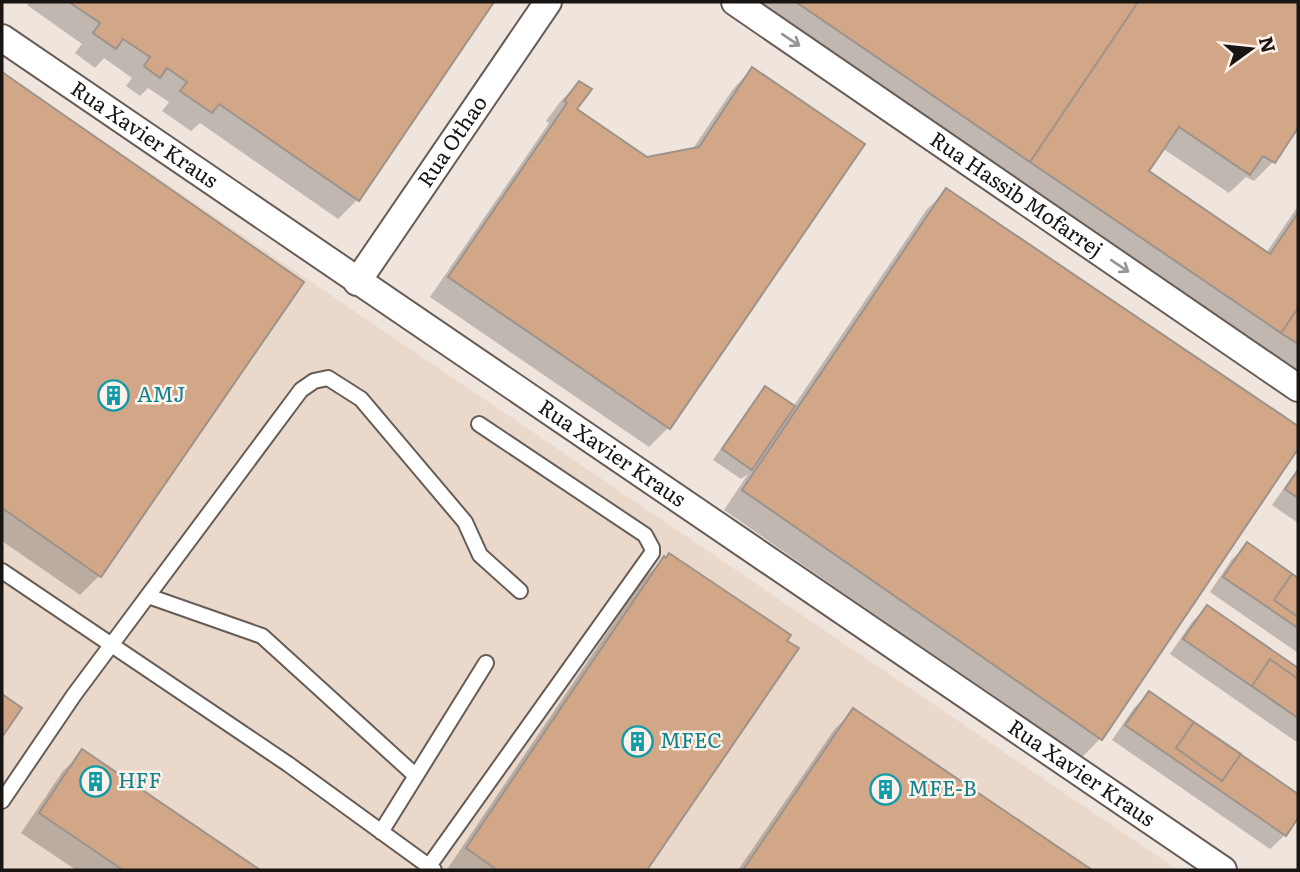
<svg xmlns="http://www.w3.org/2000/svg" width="1300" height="872" font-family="Literata,serif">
<rect width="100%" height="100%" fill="#f0e5dd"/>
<path fill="#ead8cb" d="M 2,72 L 1178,870 L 2,870 Z"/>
<path fill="#0003" d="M 29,2 L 492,2 L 357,200 L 338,219 L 200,123 L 191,131 L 162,111 L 169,102 L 148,88 L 140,96 L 126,86 L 132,78 L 104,58 L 95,68 L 75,53 L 82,44 L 27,5 Z
M 750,2 L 1298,2 L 1298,125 L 1273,162 L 1254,181 L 1246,177 L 1229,193 L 1162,148 L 1147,171 L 1266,253 L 1298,206 L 1298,376 Z
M 752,69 L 668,428 L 649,447 L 430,297 L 549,123 L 546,121 L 560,102 L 579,83 L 575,110 L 647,159 L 692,150 L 733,89 Z
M 2,74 L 301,283 L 100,575 L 80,595 L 2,541 Z
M 947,190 L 1298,428 L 1298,446 L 1100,739 L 1081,758 L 724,510 L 748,474 L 741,479 L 713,460 L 756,398 L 766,388 L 793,407 L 927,209 Z
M 1298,468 L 1298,523 L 1272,505 Z
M 1247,545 L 1298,580 L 1298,653 L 1210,592 L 1232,559 Z
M 664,559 L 796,649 L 644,870 L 450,870 L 448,868 L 644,578 Z
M 1207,607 L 1298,670 L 1298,743 L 1170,654 L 1192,622 Z
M 1149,693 L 1298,796 L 1298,815 L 1285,835 L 1270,849 L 1112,740 L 1134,708 Z
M 854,710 L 1089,870 L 738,870 L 834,730 Z
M 83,752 L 257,870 L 76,870 L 21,833 L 63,771 Z"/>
<path fill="#d1a787" stroke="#9e938b" stroke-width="2" d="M 69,2 L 494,2 L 359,201 L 219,104 L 212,113 L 180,91 L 187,82 L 167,68 L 160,78 L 144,66 L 150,57 L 123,39 L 116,49 L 93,33 L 100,23 Z
M 796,2 L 1138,2 L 1030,162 Z
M 1138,2 L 1298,2 L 1298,128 L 1275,163 L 1263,156 L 1250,175 L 1179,127 L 1149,171 L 1270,254 L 1298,213 L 1298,308 L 1281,333 L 1030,162 Z
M 752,67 L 865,144 L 670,429 L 448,277 L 567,103 L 564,101 L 579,81 L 592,89 L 577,109 L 647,157 L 699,147 Z
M 2,72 L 304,282 L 101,577 L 2,508 Z
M 946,188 L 1298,426 L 1298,449 L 1102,740 L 742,490 Z
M 1298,308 L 1298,344 L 1281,333 Z
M 765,386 L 795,406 L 752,470 L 722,449 Z
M 1298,470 L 1298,498 L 1285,489 Z
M 1247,542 L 1298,578 L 1298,628 L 1223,577 Z
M 669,553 L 791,635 L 787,641 L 799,648 L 647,870 L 497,870 L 466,848 L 664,556 L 666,558 Z
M 1292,574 L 1298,578 L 1298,617 L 1274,600 Z
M 1207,605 L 1298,668 L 1298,718 L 1183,639 Z
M 1270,659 L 1298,679 L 1298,718 L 1252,686 Z
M 1149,691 L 1298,794 L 1298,818 L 1286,836 L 1125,725 Z
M 2,694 L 22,708 L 2,737 Z
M 853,708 L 1092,870 L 743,870 Z
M 1194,722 L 1241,754 L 1222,781 L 1176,748 Z
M 82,749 L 260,870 L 123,870 L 39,813 Z"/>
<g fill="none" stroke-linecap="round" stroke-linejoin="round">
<defs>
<path id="service" d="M 2,571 L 288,764 L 434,870
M 148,596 L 262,636 L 416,776
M 2,801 L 74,695 L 301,390 L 314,381 L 328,378 L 361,399 L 465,522 L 480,555 L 520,591
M 381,832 L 486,663
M 429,866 L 652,553 L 652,548 L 645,535 L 479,424"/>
<g id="minor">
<path id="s1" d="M 735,2 L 1298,388"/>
<path id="s2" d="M 2,38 L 1223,870"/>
<path id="s3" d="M 357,282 L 548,2"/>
</g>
</defs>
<use href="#service" stroke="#675d56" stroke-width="18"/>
<use href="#minor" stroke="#675d56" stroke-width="30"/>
<use href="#service" stroke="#fff" stroke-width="14"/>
<use href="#minor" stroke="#fff" stroke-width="26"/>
</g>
<defs><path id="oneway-shaft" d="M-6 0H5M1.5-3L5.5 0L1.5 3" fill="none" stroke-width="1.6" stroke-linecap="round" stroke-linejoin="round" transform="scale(1.75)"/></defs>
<g stroke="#989694">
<use href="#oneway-shaft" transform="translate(791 40) rotate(34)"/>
<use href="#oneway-shaft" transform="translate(1120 266) rotate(34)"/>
</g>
<defs>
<symbol id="building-ring" viewBox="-11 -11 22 22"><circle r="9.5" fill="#fef2ea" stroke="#0f9aa8" stroke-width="1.5"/><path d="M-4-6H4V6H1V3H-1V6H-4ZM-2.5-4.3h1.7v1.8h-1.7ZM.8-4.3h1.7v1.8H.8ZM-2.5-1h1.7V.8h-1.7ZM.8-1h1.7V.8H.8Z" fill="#0f9aa8"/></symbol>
</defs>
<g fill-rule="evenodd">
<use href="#building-ring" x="96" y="378" width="35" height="35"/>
<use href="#building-ring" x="620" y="724" width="35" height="35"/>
<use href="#building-ring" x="78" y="764" width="35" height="35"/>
<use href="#building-ring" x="868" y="772" width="35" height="35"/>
</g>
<g text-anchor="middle" stroke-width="5" stroke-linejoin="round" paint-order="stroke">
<g font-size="21" fill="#191512" stroke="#fef2ea">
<text dy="7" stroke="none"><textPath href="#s2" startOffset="172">Rua Xavier Kraus</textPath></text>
<text dy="7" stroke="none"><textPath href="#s3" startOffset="170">Rua Othao</textPath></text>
<text dy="7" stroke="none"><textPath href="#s1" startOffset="341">Rua Hassib Mofarrej</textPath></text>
<text dy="7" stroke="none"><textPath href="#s2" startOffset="738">Rua Xavier Kraus</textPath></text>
<text dy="7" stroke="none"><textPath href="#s2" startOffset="1306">Rua Xavier Kraus</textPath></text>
</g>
<g font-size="21" fill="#0d838f" stroke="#fef2ea" text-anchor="start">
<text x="137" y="402">AMJ</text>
<text x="660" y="748">MFEC</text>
<text x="118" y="788">HFF</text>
<text x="908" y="796">MFE-B</text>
</g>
</g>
<rect width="1300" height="872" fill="none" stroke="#191512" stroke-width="7"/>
<g transform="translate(1251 49) rotate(75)" stroke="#fef2ea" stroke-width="5" paint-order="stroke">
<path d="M0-5L12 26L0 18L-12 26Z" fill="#191512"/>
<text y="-10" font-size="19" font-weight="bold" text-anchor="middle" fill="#191512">N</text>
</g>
</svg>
